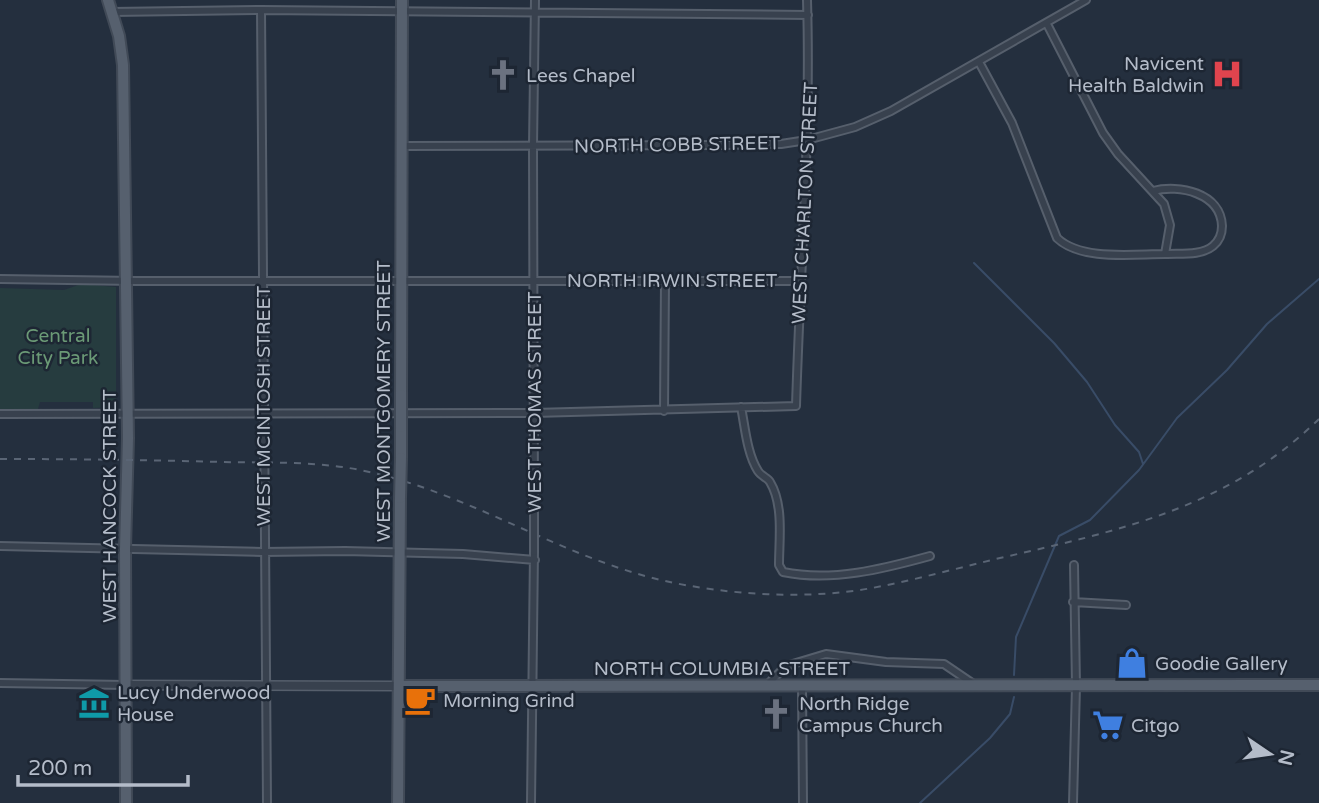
<svg xmlns="http://www.w3.org/2000/svg" width="1319" height="803" font-family="'Varela Round',sans-serif">
<rect width="100%" height="100%" fill="#242f3e"/>
<path fill="#263c3f" d="M 81,284 L 116,287 L 116,407 L 93,408 L 93,402 L 40,402 L 38,409 L 0,410 L 0,288 L 64,290 Z"/>
<g fill="none" stroke-linecap="round" stroke-linejoin="round">
<path stroke="#394c67" stroke-width="2" d="M 974,263 L 1054,343 L 1087,382 L 1115,425 L 1139,452 L 1143,464
M 1014,675 L 1016,637 L 1059,536 L 1090,520 L 1139,470 L 1177,418 L 1227,370 L 1267,324 L 1319,279
M 920,803 L 990,738 L 1010,714 L 1014,697"/>
<defs>
<path id="minor" d="M 261,10 L 267,803
M 112,12 L 261,10 L 808,15
M 979,62 L 1012,123 L 1057,238 C 1081,261 1133,254 1165,254 L 1170,225 L 1164,204 L 1118,154 L 1103,133 L 1047,24
M 402,146 L 723,145 L 781,144 L 807,140 L 855,127 L 891,111 L 1086,0
M 1153,191 C 1179,184 1221,193 1222,226 C 1222,233 1219,241 1213,246 C 1201,256 1180,253 1165,254
M 0,279 L 136,281 L 799,281
M 741,407 C 745,427 747,454 758,471 C 761,476 768,478 770,482 C 784,505 779,540 779,565 L 783,572 C 832,582 883,569 930,556
M 664,411 L 665,281
M 0,414 L 534,413 L 796,406 C 800,271 811,135 807,0
M 534,514 L 533,146 L 535,0
M 0,546 L 262,552 L 345,551 L 463,554 L 535,560
M 1073,602 L 1126,605
M 0,683 L 126,685
M 768,684 L 786,666 L 826,654 L 886,662 L 944,664 L 972,683
M 802,686 L 803,803
M 531,803 L 534,552
M 1073,803 L 1076,686 L 1074,565"/>
<path id="tertiary" d="M 126,685 L 400,686"/>
<path id="primary" d="M 108,0 L 119,36 L 123,65 L 128,438 L 125,549 L 126,803
M 401,395 L 402,0
M 401,458 L 401,427
M 400,686 L 1319,685
M 398,803 L 400,498"/>
</defs>
<use href="#minor" stroke="#565f6c" stroke-width="10"/>
<use href="#tertiary" stroke="#565f6c" stroke-width="11"/>
<use href="#primary" stroke="#414a57" stroke-width="14"/>
<use href="#minor" stroke="#38414e" stroke-width="6"/>
<use href="#tertiary" stroke="#38414e" stroke-width="8"/>
<use href="#primary" stroke="#56606e" stroke-width="10"/>
<path stroke="#5a6575" stroke-width="2" stroke-dasharray="7 7" stroke-linecap="butt" d="M 0,459 C 74,459 148,460 222,462 C 268,463 315,461 360,470 C 467,491 559,557 665,581 C 729,595 807,600 872,588 C 915,580 958,568 1000,558 C 1119,531 1229,507 1319,419"/>
<defs>
<path id="minor-bridge" d="M 534,552 L 534,514"/>
<path id="primary-bridge" d="M 401,427 L 401,395
M 400,498 L 401,458"/>
</defs>
<use href="#minor-bridge" stroke="#565f6c" stroke-width="10" stroke-linecap="butt"/>
<use href="#primary-bridge" stroke="#414a57" stroke-width="14" stroke-linecap="butt"/>
<use href="#minor-bridge" stroke="#38414e" stroke-width="6"/>
<use href="#primary-bridge" stroke="#56606e" stroke-width="10"/>
</g>
<defs>
<symbol id="hospital-bare" viewBox="-9 -9 18 18"><path d="M-5-5h3v3.5h4V-5h3V5h-3V1.5h-4V5h-3Z" fill="#e0444e" stroke="#1d2633" stroke-width="2.5" paint-order="stroke"/></symbol>
<symbol id="church-bare" viewBox="-9 -9 18 18"><path d="M-1.2-6h2.4v3.5h3.3v2.4h-3.3V6h-2.4V-.1h-3.3v-2.4h3.3Z" fill="#6b7280" stroke="#1d2633" stroke-width="2.5" paint-order="stroke"/></symbol>
<symbol id="shop-bare" viewBox="-9 -9 18 18"><path d="M-5-2.5h2.3a2.7 3.5 0 0 1 5.4 0H5L5.5 6h-11ZM-1.5-2.5h3a1.5 2.3 0 0 0-3 0Z" fill="#3f7fe0" stroke="#1d2633" stroke-width="2.5" paint-order="stroke"/></symbol>
<symbol id="cafe-bare" viewBox="-9 -9 18 18"><path d="M-5.5-4.5H6V0H3Q3 3.5 0 3.5H-2.5Q-5.5 3.5-5.5 0ZM3-3.2v2h1.7v-2ZM-6 4.5H4V6H-6Z" fill="#e8710a" stroke="#1d2633" stroke-width="2.5" paint-order="stroke"/></symbol>
<symbol id="museum-bare" viewBox="-9 -9 18 18"><path d="M0-6L6-3V-2H-6V-3ZM-5-1h2V3h-2ZM-1-1h2V3h-2ZM3-1h2V3H3ZM-6 4H6V6H-6Z" fill="#0f9aa8" stroke="#1d2633" stroke-width="2.5" paint-order="stroke"/></symbol>
<symbol id="supermarket-bare" viewBox="-9 -9 18 18"><path d="M-6-5.5h2.5l.6 2H6L4.5 2H-2.5L-4.4-4H-6ZM-1.5 3.2a1.3 1.3 0 1 0 .1 0ZM3 3.2a1.3 1.3 0 1 0 .1 0Z" fill="#3f7fe0" stroke="#1d2633" stroke-width="2.5" paint-order="stroke"/></symbol>
</defs>
<g fill-rule="evenodd">
<use href="#hospital-bare" x="1205" y="52" width="44" height="44"/>
<use href="#church-bare" x="481" y="53" width="44" height="44"/>
<use href="#shop-bare" x="1110" y="641" width="44" height="44"/>
<use href="#cafe-bare" x="398" y="678" width="44" height="44"/>
<use href="#museum-bare" x="72" y="681" width="44" height="44"/>
<use href="#church-bare" x="754" y="692" width="44" height="44"/>
<use href="#supermarket-bare" x="1086" y="703" width="44" height="44"/>
</g>
<g text-anchor="middle" stroke-width="5" stroke-linejoin="round" paint-order="stroke">
<g font-size="19" fill="#b4bcc9" stroke="#1d2633" text-anchor="start">
<text x="1204" y="70" text-anchor="end">Navicent<tspan x="1204" dy="22">Health Baldwin</tspan></text>
<text x="526" y="82">Lees Chapel</text>
<text x="1155" y="670">Goodie Gallery</text>
<text x="117" y="699">Lucy Underwood<tspan x="117" dy="22">House</tspan></text>
<text x="443" y="707">Morning Grind</text>
<text x="799" y="710">North Ridge<tspan x="799" dy="22">Campus Church</tspan></text>
<text x="1131" y="732">Citgo</text>
</g>
<g font-size="19" fill="#b4bcc9" stroke="#1d2633">
<text transform="translate(677 144) rotate(-1)" y="7">NORTH COBB STREET</text>
<text transform="translate(804 203) rotate(-87)" y="7">WEST CHARLTON STREET</text>
<text x="672" y="287">NORTH IRWIN STREET</text>
<text transform="translate(383 401) rotate(-90)" y="7">WEST MONTGOMERY STREET</text>
<text transform="translate(534 402) rotate(-90)" y="7">WEST THOMAS STREET</text>
<text transform="translate(263 406) rotate(-90)" y="7">WEST MCINTOSH STREET</text>
<text transform="translate(109 506) rotate(-90)" y="7">WEST HANCOCK STREET</text>
<text x="722" y="675">NORTH COLUMBIA STREET</text>
</g>
<g font-size="19" fill="#6b9a76" stroke="#1d2633">
<text x="58" y="342">Central<tspan x="58" dy="22">City Park</tspan></text>
</g>
</g>
<g transform="translate(1270 754) rotate(103)" stroke="#1d2633" stroke-width="5" paint-order="stroke">
<path d="M0-5L12 26L0 18L-12 26Z" fill="#b4bcc9"/>
<text y="-10" font-size="19" font-weight="bold" text-anchor="middle" fill="#b4bcc9">N</text>
</g>
<path d="M18 775v10h170v-10" fill="none" stroke="#b4bcc9" stroke-width="3.5"/>
<text x="28" y="775" font-size="21" fill="#b4bcc9" stroke="#1d2633" stroke-width="5" paint-order="stroke">200 m</text>
</svg>
